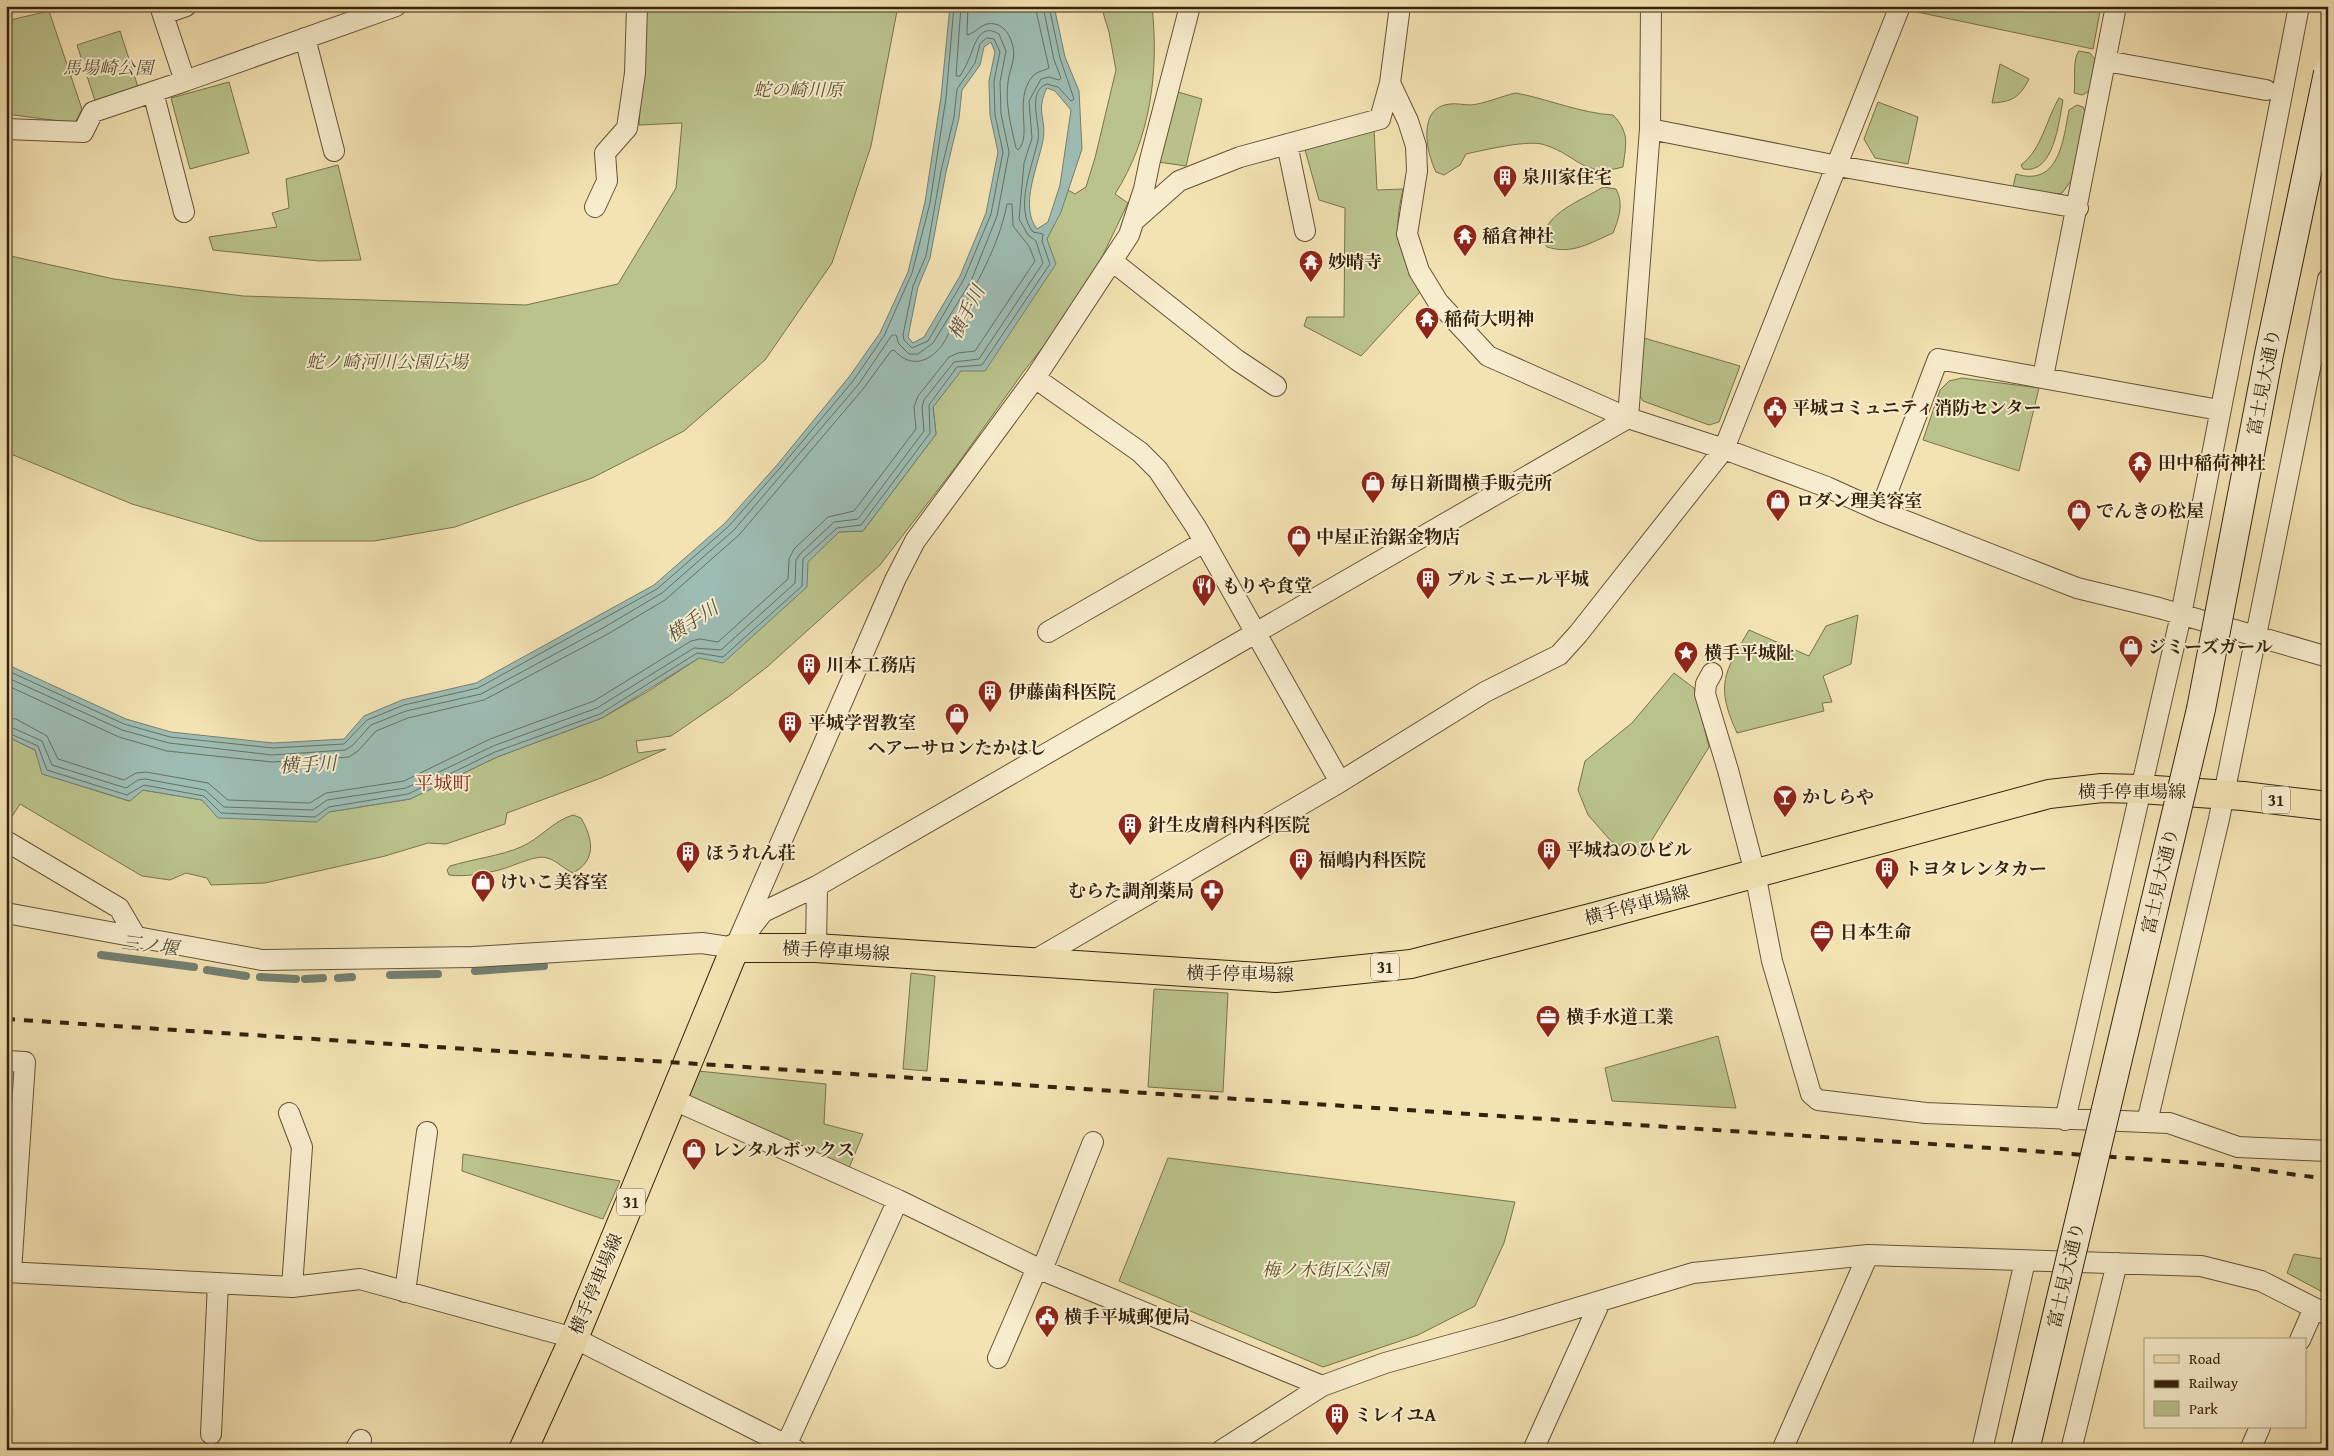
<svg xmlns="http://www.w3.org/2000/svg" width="2334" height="1456" font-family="'Gentium Book Plus','Noto Serif JP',serif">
<rect width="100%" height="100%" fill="#f3e2b2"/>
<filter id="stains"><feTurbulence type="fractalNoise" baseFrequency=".004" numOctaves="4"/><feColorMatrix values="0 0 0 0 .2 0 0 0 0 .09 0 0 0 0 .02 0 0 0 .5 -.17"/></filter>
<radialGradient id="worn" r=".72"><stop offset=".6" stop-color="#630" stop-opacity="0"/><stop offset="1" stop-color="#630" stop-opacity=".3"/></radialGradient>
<path fill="#bbc38c" stroke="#78734c" d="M 647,6 L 898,6 L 871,146 L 832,263 L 765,360 L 684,431 L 592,478 L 455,527 L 374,541 L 259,541 L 132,504 L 6,452 L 6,255 L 114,279 L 243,296 L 526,305 L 618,284 L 676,188 L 682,123 L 639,125 Z
M 1101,6 L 1152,6 C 1159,71 1151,138 1115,194 L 1128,203 L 1103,255 L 1072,310 L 1024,371 L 957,465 L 880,565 L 767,667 L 728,697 L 671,736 L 636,741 L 638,753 L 666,749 L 601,778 L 507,813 L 505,824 L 446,844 L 428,843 L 385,856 L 265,883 L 211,885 L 207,878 L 186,873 L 170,880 L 142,876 L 20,804 L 6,826 L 6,736 L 35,750 L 43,774 L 129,801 L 143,790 L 202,800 L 329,812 L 410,799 L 497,757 L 602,718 L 647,692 L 699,658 L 839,532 L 863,531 L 936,434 L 933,407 C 961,371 986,332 1011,294 C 1033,260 1056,228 1068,190 L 1075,194 L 1086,187 L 1095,158 L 1116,70 L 1109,32 Z
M 1919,6 L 2101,6 L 2093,49 L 1917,12 Z
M 49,11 L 82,109 L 75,123 L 6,114 L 6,21 Z
M 120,31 L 139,90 L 96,104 L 77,45 Z
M 2079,51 L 2090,53 L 2097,62 L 2090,91 L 2082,95 L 2074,93 C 2076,80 2072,59 2079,51 Z
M 2000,64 L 2029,79 C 2020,97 2012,102 1992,103 Z
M 229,82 L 249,153 L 190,169 L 171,98 Z
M 1178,92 L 1202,99 L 1186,166 L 1158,162 Z
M 1516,93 C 1548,99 1580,113 1613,115 C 1630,133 1626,144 1623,167 C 1583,178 1579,156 1545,145 C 1530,139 1484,150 1466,154 L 1460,165 L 1444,175 L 1436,172 C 1426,152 1417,107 1450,104 C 1457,103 1464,105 1470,105 C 1485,104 1501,96 1516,93 Z
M 2059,98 L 2063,100 C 2059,121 2054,175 2023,169 L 2021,165 C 2042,149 2046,120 2059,98 Z
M 1878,102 L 1918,117 L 1908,164 L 1875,158 L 1864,139 Z
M 2077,105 L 2083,107 L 2088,117 L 2074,177 L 2062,193 L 2054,195 L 2013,187 L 2016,174 C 2059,187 2063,141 2069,110 Z
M 1374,129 L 1377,190 L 1403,189 C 1392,238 1399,248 1420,292 L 1361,356 L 1304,326 L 1307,317 L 1344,317 L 1345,208 L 1319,200 L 1304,146 Z
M 338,165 L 361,260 L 319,261 L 213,250 L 209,237 L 277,227 L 272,213 L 289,208 L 286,179 Z
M 1603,187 L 1616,189 C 1624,204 1619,218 1613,233 C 1590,243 1572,255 1547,247 L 1542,240 C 1546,212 1581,201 1603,187 Z
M 1644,338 L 1740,366 L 1719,422 L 1709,425 L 1643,401 L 1638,393 Z
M 1962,378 L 2039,388 L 2019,471 L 1923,440 L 1940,390 L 1949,381 Z
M 1858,615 L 1851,664 L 1823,676 L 1832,702 L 1822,703 L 1824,711 L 1737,733 C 1715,685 1724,673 1749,630 L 1809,656 L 1826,626 Z
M 1674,673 L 1694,688 L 1709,747 L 1642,856 L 1611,841 L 1588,815 L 1578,790 L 1585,761 L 1632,723 Z
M 573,815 L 581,818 C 593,839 597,860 573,873 C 564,869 556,860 547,858 C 536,854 512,867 499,870 C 483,874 465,877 449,875 L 447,870 L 450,866 C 473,859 500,856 521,847 C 541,838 553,821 573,815 Z
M 911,973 L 935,976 L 927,1071 L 903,1069 Z
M 1154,989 L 1228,993 L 1223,1092 L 1148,1087 Z
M 1718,1036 L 1736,1108 L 1612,1101 L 1605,1068 Z
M 698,1071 L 826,1084 L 824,1124 L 863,1134 L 849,1168 L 686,1099 Z
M 463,1154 L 620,1181 L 603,1219 L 462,1171 Z
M 1168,1158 L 1515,1202 L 1504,1243 L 1475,1306 L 1418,1335 L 1323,1367 L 1119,1281 Z
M 2294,1254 L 2328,1260 L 2328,1295 L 2287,1273 Z"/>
<path fill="#9dbcb3" stroke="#737f71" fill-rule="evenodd" d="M 950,6 L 1054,6 L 1065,57 L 1079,91 L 1082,149 L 1061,212 L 1047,239 L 1056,264 L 985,371 L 961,371 L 933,407 L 936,434 L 863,531 L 839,532 L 808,562 L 807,587 L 723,663 L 699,658 L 602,718 L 497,757 L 410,799 L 329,812 L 317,822 L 218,818 L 202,800 L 143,790 L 130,801 L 42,774 L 35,750 L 6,736 L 6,664 L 126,719 L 171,732 L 273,743 L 344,739 L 364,716 L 402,700 L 476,683 L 654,585 L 725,523 L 777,465 L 849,377 L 880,333 L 908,272 L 925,202 L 941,97 ZM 991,42 L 995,52 L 989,81 L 990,115 L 998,152 L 986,213 L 960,276 L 924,337 L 913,343 L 908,337 L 918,287 L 930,258 L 946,172 L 959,118 L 962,90 L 980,65 L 984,47 ZM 1047,88 L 1055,91 L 1071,110 L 1060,185 L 1048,222 L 1037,229 C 1019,206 1038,167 1043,140 C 1047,119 1035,111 1047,88 Z"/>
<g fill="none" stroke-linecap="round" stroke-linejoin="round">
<path stroke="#687060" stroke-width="1" d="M 968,6 L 967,35 C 977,33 982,21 995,24 C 1005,26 1011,37 1013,47 C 1016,59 1009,71 1008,82 C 1005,104 1011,126 1016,148 L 1018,150 C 1033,135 1013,101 1032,77 C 1037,71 1044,71 1049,68 L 1035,6
M 987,38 L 994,39 L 1000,52 L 994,81 L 995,115 L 1003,152 L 991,214 L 964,279 L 928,341 L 912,348 L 904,340 L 903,335 L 913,286 L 926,256 L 941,171 L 954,117 L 957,89 L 975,63 L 980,44 Z
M 6,670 L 124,724 L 170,737 L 273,748 L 344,744 L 367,720 L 404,705 L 478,688 L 657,589 L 729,526 L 780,468 L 853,381 L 884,336 L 912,273 L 930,203 L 946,98 L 954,6
M 6,677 L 122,730 L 169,743 L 272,755 L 345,750 L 352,746 L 371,725 L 406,711 L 481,694 L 603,628 L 662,593 L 734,530 L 858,385 L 892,335 L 896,335 L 899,344 L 909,354 L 918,354 L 933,343 L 971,281 L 997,216 L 1009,152 L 1001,114 L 1000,82 L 1006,51 L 999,34 C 978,21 974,49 968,61 C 966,66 963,71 960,76 L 956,76 L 961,6
M 6,685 L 119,737 L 167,751 L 272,762 L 349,757 L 358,751 L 376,731 L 408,718 L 484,700 L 606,635 L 665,600 L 739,535 L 863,389 L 891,351 L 894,350 C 907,365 923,365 937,351 C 945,344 949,331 955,322 C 976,285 999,246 1007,204 L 1012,204 L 1013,226 L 1029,246 L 1035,261 L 975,351 L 958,353 L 949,357 L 918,396 L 914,407 L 916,429 L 854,511 L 828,517 L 794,549 L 789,559 L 788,579 L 718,642 L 700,639 L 691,641 L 594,701 L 490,739 L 404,781 L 326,793 L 310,803 L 228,800 L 208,783 L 146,772 L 136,773 L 124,780 L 58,759 L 47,736 L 16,719 L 6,718
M 6,725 L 42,741 L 52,765 L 126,788 L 138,780 L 145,779 L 205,790 L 224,807 L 313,810 L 327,800 L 406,788 L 493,746 L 597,708 L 694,648 L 721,650 L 795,583 L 796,560 L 800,554 L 834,522 L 858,519 L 924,431 L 922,407 L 924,400 L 954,362 L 979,359 L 1043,263 L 1036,241 L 1028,235 L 1019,219 L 1024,163 L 1032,138 L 1029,101 L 1041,79 L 1049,77 L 1059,80 L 1061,78 L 1054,60 L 1043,6
M 6,732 L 38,746 L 47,770 L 127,795 L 144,785 L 204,796 L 221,813 L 315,817 L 329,807 L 408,794 L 495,752 L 600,714 L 697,653 L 723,657 L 802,586 L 803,559 L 837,528 L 861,525 L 930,433 L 929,405 L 957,367 L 982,365 L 1050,264 L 1042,241 L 1043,234 L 1033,232 C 1014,208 1032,168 1038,140 C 1041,125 1026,91 1047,84 L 1058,87 L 1071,101 L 1074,99 L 1060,58 L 1049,6"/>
<path stroke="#737f71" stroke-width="8" d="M 101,955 L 194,967
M 207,970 L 246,976
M 475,971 L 544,966
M 390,975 L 438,974
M 260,977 L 296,979
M 338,978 L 352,977
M 305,979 L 323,978"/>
<defs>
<path id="street" d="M 160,6 L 185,81 L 396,6
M 163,14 L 186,6
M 305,38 L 334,151
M 2106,61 L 2266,90
M 1390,83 L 1408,121 L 1416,146 L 1417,171 L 1407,234 L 1419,271 L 1438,302 L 1488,356 L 1628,418 L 1724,449 L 1827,487 L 1880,511 L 2077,588 L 2159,608 L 2328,657
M 153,92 L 184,212
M 6,129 L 83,132 L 93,112 L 185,81
M 1650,129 L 1838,166 L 2078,208
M 1287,144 L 1305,231
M 595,207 L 607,181 L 605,153 L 627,128 L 635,73 L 637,6
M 1136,219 L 1179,181 L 1240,157 L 1380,119 L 1390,83 L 1400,6
M 1112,261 L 1237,360 L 1276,386
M 2043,377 L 2116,6
M 1035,378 L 1140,452 L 1158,470 L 1196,527 L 1340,782
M 1628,418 L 1650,129 L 1651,6
M 1880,511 L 1938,359 L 2219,410
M 1048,632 L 1204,542
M 1712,673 L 1706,684 L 1705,694 L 1728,770 L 1755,873 L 1772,961 L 1811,1094 L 1818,1100 L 1926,1113 L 2169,1123 L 2238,1147 L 2328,1151
M 6,841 L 119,908 L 136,937
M 6,913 L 262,960 L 473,957 L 702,943 L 735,948
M 749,930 L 763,912 L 817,886
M 735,948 L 895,580 L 915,541 L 1035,378 L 1129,235 L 1144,189 L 1150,160 L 1190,6
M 816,948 L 817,886 L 1628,418
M 1030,963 L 1340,782 L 1485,692 L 1559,655 L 1578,634 L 1724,449 L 1900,6
M 6,1061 L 25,1062 L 11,1272
M 674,1100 L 898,1200 L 1037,1268 L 1322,1386
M 289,1113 L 302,1147 L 292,1287
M 2065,1120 L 2181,615 L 2299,6
M 2147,1122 L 2219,819 L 2328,279
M 1042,1270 L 1093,1142
M 6,1272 L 292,1287 L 360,1279 L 574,1338 L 796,1450
M 405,1292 L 427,1132
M 2300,1340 L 2314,1308
M 998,1358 L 1037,1268
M 211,1434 L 218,1283
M 355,1450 L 361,1440
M 784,1450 L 898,1200
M 1222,1450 L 1322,1386 L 1385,1363 L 1501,1331 L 1693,1273 L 1868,1255 L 2201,1266 L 2261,1281 L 2328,1315
M 1533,1450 L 1600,1302
M 1782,1450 L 1868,1255
M 1982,1450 L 2025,1261
M 2071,1450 L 2117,1263
M 2250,1450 L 2260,1427"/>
<path id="primary" d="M 523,1450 L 574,1338 L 735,948 L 816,948 L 1276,978 L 1411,964 L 1594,917 L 2049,794 L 2102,788 L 2140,789 L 2243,796 L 2328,806"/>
</defs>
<use href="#street" stroke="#645336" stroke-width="22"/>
<use href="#primary" stroke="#34230d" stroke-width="30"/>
<use href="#street" stroke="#f7eccd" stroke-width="20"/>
<use href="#primary" stroke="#f3e2b2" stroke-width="28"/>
<path stroke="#34230d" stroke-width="4" stroke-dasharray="9 9" stroke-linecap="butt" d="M 6,1019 L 1962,1146 L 2223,1165 L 2328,1179"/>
<defs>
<path id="secondary-bridge" d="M 2025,1450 L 2201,709 L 2269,354 L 2328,73"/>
</defs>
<use href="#secondary-bridge" stroke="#34230d" stroke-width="30" stroke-linecap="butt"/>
<use href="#secondary-bridge" stroke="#f7eccd" stroke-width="28"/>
</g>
<defs>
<symbol id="building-pin" viewBox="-11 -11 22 30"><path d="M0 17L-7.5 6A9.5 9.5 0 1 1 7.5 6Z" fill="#8f2418" stroke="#f7eccd"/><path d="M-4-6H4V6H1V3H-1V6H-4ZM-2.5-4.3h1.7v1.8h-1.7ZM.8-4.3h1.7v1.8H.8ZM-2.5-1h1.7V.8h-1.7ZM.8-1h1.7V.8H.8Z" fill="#fff"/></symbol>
<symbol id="temple-pin" viewBox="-11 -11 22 30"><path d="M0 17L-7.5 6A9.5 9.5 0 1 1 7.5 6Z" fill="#8f2418" stroke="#f7eccd"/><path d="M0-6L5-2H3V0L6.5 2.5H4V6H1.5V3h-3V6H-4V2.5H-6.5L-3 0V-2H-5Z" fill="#fff"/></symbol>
<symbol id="civic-pin" viewBox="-11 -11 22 30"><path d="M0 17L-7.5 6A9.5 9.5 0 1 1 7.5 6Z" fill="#8f2418" stroke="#f7eccd"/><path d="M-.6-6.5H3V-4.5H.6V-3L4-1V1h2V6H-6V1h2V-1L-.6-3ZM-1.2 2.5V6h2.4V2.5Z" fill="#fff"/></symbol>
<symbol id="shop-pin" viewBox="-11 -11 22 30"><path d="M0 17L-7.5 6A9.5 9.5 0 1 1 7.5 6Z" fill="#8f2418" stroke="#f7eccd"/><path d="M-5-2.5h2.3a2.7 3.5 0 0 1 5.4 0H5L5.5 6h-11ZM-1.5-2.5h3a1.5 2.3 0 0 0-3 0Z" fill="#fff"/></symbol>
<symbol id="restaurant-pin" viewBox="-11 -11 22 30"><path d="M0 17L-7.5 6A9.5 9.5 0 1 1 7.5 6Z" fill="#8f2418" stroke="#f7eccd"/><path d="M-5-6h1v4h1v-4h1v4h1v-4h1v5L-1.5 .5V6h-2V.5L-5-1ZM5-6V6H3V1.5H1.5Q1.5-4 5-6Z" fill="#fff"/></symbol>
<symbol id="sight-pin" viewBox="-11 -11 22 30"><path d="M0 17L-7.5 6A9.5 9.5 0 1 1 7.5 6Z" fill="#8f2418" stroke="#f7eccd"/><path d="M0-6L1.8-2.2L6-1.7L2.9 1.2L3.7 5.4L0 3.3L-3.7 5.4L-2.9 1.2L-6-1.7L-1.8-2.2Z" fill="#fff"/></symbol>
<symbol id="bar-pin" viewBox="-11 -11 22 30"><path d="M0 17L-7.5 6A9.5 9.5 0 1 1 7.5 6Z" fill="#8f2418" stroke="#f7eccd"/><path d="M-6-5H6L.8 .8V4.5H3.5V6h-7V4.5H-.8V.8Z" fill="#fff"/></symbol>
<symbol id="pharmacy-pin" viewBox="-11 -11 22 30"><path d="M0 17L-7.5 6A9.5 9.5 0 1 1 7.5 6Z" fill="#8f2418" stroke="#f7eccd"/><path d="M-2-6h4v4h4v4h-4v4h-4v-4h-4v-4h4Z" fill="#fff"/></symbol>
<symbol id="office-pin" viewBox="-11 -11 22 30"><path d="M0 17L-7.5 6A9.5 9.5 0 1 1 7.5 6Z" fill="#8f2418" stroke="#f7eccd"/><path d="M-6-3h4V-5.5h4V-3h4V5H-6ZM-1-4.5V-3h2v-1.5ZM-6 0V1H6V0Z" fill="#fff"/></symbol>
</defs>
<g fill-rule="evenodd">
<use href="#building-pin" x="1491" y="163" width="28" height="38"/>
<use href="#temple-pin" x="1451" y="222" width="28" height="38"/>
<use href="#temple-pin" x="1297" y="248" width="28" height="38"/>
<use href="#temple-pin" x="1413" y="305" width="28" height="38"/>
<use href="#civic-pin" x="1761" y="394" width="28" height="38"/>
<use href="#temple-pin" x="2126" y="449" width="28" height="38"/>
<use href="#shop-pin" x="1359" y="469" width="28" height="38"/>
<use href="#shop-pin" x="1764" y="487" width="28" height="38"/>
<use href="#shop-pin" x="2065" y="497" width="28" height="38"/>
<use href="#shop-pin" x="1285" y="523" width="28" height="38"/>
<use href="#building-pin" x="1414" y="565" width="28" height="38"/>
<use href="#restaurant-pin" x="1190" y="572" width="28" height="38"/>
<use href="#shop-pin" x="2117" y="633" width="28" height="38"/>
<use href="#sight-pin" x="1672" y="639" width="28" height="38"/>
<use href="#building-pin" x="795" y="651" width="28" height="38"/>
<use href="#building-pin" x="976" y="678" width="28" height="38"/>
<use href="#shop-pin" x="943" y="701" width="28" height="38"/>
<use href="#building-pin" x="776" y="709" width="28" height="38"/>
<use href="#bar-pin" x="1771" y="783" width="28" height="38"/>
<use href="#building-pin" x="1116" y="811" width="28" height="38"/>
<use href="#building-pin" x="1535" y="836" width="28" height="38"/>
<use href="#building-pin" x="674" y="839" width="28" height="38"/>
<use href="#building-pin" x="1287" y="846" width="28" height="38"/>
<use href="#building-pin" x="1873" y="855" width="28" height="38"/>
<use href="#shop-pin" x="469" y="868" width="28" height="38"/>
<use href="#pharmacy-pin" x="1198" y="877" width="28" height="38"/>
<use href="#office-pin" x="1808" y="918" width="28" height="38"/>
<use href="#office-pin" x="1534" y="1003" width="28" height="38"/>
<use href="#shop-pin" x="680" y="1136" width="28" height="38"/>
<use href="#civic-pin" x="1033" y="1303" width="28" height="38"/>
<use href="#building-pin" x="1323" y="1401" width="28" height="38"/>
</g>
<g text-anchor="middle" stroke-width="4" stroke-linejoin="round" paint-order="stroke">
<g fill="#f7eccd" stroke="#6e5f47" stroke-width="1">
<rect x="2262" y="786.5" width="28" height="27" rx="4"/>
<rect x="1371" y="953.5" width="28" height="27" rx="4"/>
<rect x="617" y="1188.5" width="28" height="27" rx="4"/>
</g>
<g font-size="16" font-weight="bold" fill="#34230d">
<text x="2276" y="806">31</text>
<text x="1385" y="973">31</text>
<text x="631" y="1208">31</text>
</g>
<g font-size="18" font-style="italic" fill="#5c5333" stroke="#f7eccd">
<text x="108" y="74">馬場崎公園</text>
<text x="798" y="96">蛇の崎川原</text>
<text x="387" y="368">蛇ノ崎河川公園広場</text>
<text x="1325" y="1276">梅ノ木街区公園</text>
</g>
<g font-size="18" font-weight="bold" fill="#34230d" stroke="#f7eccd" text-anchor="start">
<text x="1522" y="183">泉川家住宅</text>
<text x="1482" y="242">稲倉神社</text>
<text x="1328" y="268">妙晴寺</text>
<text x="1444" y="325">稲荷大明神</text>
<text x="1792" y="414">平城コミュニティ消防センター</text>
<text x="2158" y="469">田中稲荷神社</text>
<text x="1390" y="489">毎日新聞横手販売所</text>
<text x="1796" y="507">ロダン理美容室</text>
<text x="2096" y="517">でんきの松屋</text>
<text x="1316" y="543">中屋正治鋸金物店</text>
<text x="1446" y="585">プルミエール平城</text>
<text x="1222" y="592">もりや食堂</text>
<text x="2148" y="653">ジミーズガール</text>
<text x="1704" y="659">横手平城阯</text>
<text x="826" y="671">川本工務店</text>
<text x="1008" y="698">伊藤歯科医院</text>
<text x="808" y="729">平城学習教室</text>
<text x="957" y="754" text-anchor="middle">ヘアーサロンたかはし</text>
<text x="1802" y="803">かしらや</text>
<text x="1148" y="831">針生皮膚科内科医院</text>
<text x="1566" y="856">平城ねのひビル</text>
<text x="706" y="859">ほうれん荘</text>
<text x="1318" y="866">福嶋内科医院</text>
<text x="1904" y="875">トヨタレンタカー</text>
<text x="500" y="888">けいこ美容室</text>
<text x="1194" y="897" text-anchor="end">むらた調剤薬局</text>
<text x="1840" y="938">日本生命</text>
<text x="1566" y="1023">横手水道工業</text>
<text x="712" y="1156">レンタルボックス</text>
<text x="1064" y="1323">横手平城郵便局</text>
<text x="1354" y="1421">ミレイユA</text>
</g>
<g font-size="18" fill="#34230d" stroke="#f7eccd">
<text transform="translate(2264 382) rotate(-79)" y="6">富士見大通り</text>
<text x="2132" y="798">横手停車場線</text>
<text transform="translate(2160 881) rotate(-77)" y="6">富士見大通り</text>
<text transform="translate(1637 905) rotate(-15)" y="6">横手停車場線</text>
<text transform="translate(836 951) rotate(3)" y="6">横手停車場線</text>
<text transform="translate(1240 974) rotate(1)" y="6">横手停車場線</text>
<text transform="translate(2066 1275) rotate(-77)" y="6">富士見大通り</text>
<text transform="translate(596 1284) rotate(-67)" y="6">横手停車場線</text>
</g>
<g font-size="19" font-style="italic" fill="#54513f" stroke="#f7eccd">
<text transform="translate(966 312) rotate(-63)" y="7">横手川</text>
<text transform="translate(692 621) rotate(-33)" y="7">横手川</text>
<text transform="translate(308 764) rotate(-3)" y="7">横手川</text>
<text transform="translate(150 945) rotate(7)" y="7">三ノ堰</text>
</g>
<g font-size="19" fill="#7a1f14" stroke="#f7eccd">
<text x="443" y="790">平城町</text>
</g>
</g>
<rect width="2334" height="1456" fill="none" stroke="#f3e2b2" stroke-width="25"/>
<rect x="8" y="8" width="2319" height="1441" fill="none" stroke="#34230d" stroke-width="2.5"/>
<rect x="12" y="12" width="2309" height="1431" fill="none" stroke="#34230d"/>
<rect x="2144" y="1338" width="162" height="90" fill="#f7eccd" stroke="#a99c80"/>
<rect x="2154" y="1355" width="25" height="8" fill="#f3e2b2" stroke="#a99c80"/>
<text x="2189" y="1364" font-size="15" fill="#34230d">Road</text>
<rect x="2154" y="1380" width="25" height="8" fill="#34230d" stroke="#a99c80"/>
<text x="2189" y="1388" font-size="15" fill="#34230d">Railway</text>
<rect x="2154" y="1401" width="25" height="15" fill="#bbc38c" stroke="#a99c80"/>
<text x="2189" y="1414" font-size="15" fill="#34230d">Park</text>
<rect width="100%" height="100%" filter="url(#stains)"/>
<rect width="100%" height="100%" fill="url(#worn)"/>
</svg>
